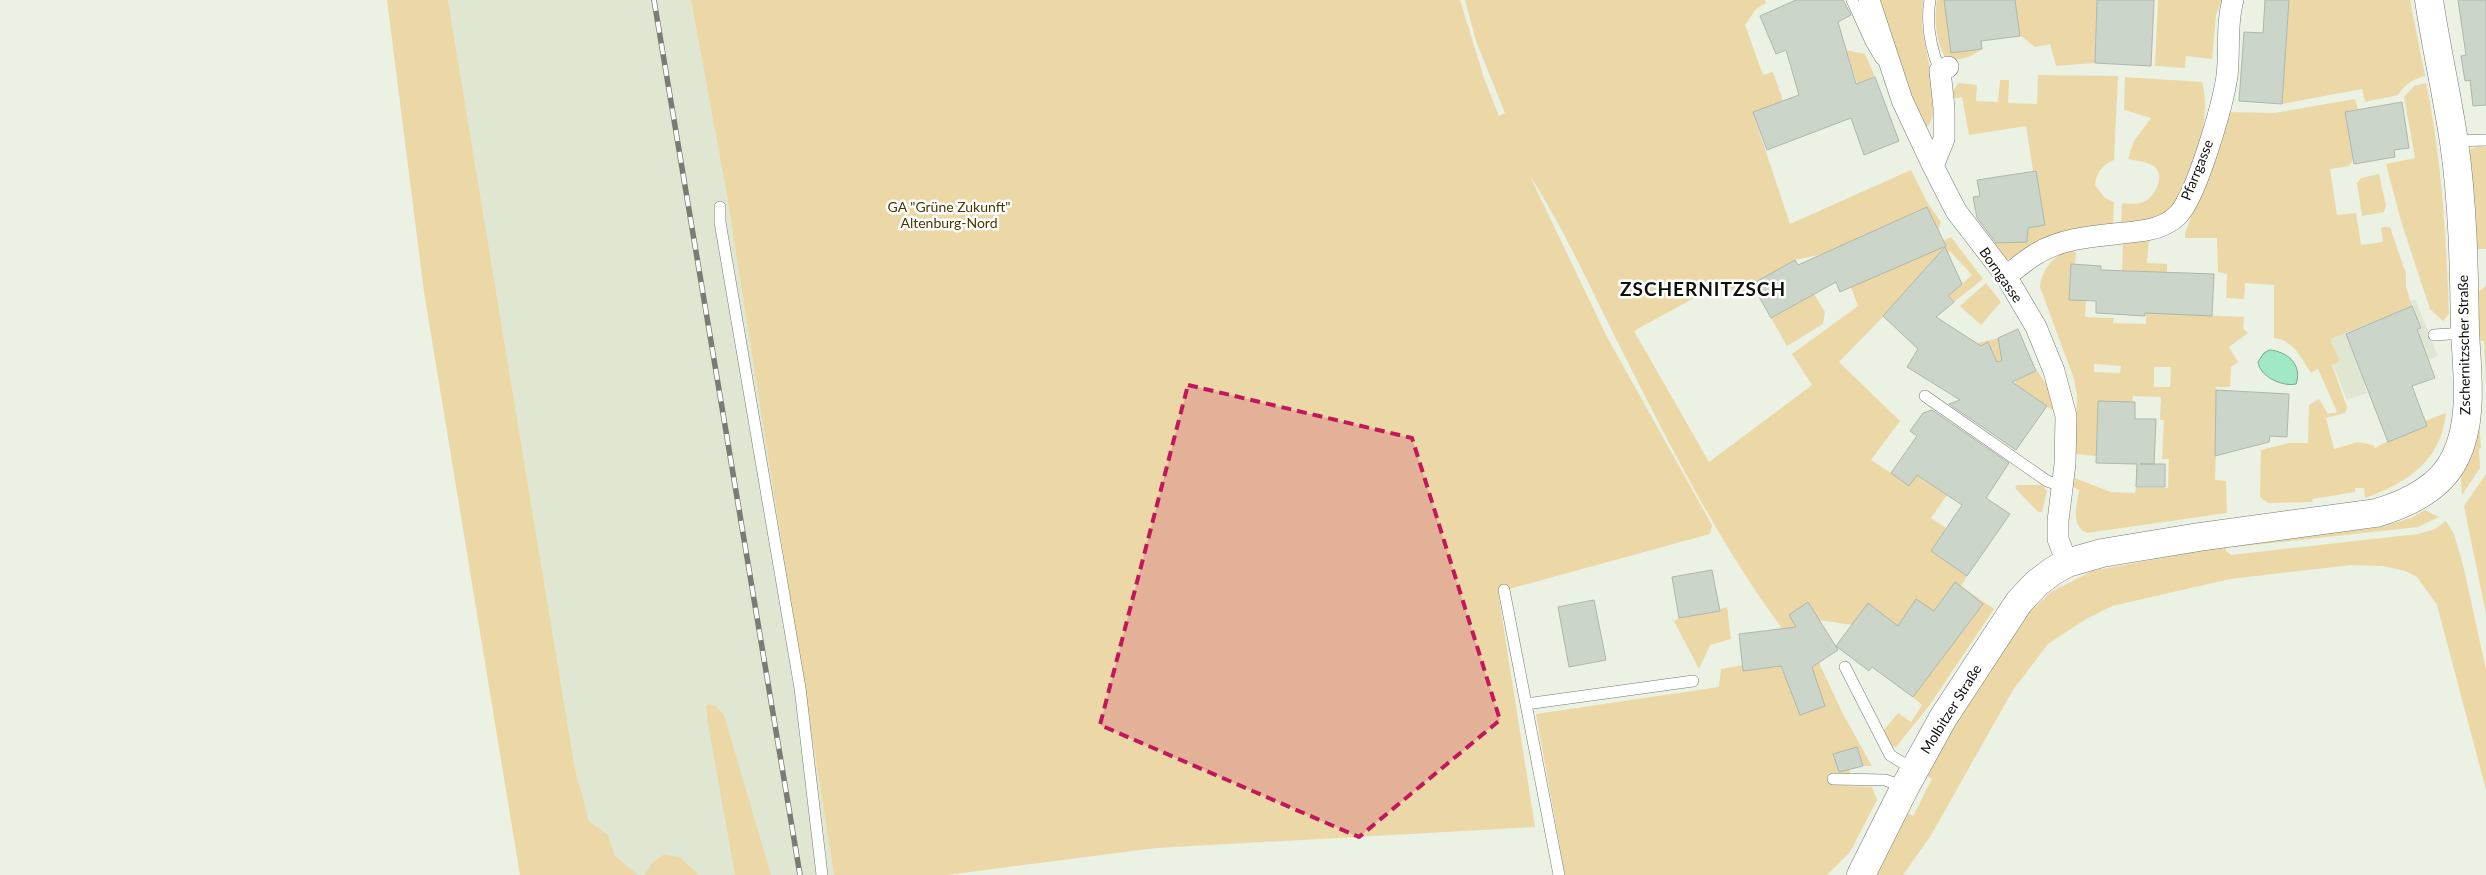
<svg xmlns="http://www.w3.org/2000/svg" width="2486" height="875" font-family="Lato,sans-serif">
<rect width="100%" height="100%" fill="#ebf1e3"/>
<path fill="#dfe7d2" d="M 448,0 L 691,0 L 727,196 L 834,875 L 592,875 Z
M 2415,299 L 2438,356 L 2364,385 L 2367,393 L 2347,400 L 2322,337 Z"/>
<path fill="#ecd8a7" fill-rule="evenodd" d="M 387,0 L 448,0 L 575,770 L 589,821 L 608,835 L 615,856 L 638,875 L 520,875 L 424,292 Z
M 691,0 L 1460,0 L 1484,78 L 1499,116 L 1505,113 L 1476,41 L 1465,0 L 1765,0 L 1766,3 L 1756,9 L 1745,25 L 1763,75 L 1773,72 L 1783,101 L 1753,113 L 1790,224 L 1911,170 L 1927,202 L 1941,222 L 1938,231 L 1927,207 L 1823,254 L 1795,260 L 1736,295 L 1725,281 L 1634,331 L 1709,462 L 1812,385 L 1792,354 L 1858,306 L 1851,287 L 1951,237 L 1983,279 L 1954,302 L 1948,296 L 1972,275 L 1950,251 L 1913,283 L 1914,285 L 1839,362 L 1900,421 L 1871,460 L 1891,473 L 1917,474 L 1947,495 L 1931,518 L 1946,528 L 1931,551 L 1967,576 L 1961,586 L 1994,609 L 1929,706 L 1896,747 L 1888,745 L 1884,730 L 1898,713 L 1911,722 L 1922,705 L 1913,697 L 1942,659 L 1868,604 L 1852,625 L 1819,620 L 1808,603 L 1789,615 L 1819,663 L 1843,714 L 1872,766 L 1863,766 L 1857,747 L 1844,751 L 1850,770 L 1848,786 L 1872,787 L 1877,800 L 1850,852 L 1827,875 L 1565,875 L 1536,714 L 1719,687 L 1721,669 L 1743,665 L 1744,671 L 1781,666 L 1782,672 L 1785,672 L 1786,675 L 1813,668 C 1732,571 1674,453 1617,341 C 1589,285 1563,227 1529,174 L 1607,337 L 1712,525 L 1710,534 L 1498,592 L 1535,827 L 1156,848 L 947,875 L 834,875 L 727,196 ZM 1955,583 L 1983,604 L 1965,629 L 1936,609 Z
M 1877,0 L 1923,0 C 1922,10 1921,21 1923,31 C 1925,53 1944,110 1927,127 L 1922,126 Z
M 1937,0 L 1944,0 L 1952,53 L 1982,49 C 1972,57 1959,61 1947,60 C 1936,45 1934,18 1937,0 Z
M 2015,0 L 2097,0 L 2095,63 L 2056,66 L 2050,44 L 2035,47 L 2020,35 Z
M 2158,0 L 2222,0 L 2216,15 L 2212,59 L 2186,56 L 2185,68 L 2155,66 Z
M 2289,0 L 2410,0 L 2425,76 C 2412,80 2405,84 2398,95 L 2365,102 L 2362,89 L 2282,104 Z
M 1846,50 L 1865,54 L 1875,77 L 1857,83 Z
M 2038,75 L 2118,76 L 2114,160 C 2103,164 2096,173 2095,185 L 2105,198 L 2114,202 L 2113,226 L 2024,252 L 2006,260 L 1989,242 L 2027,242 L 2028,228 L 2045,224 L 2036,171 L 2033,171 L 2026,126 L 1969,135 L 1962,97 L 1952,99 C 1952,92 1954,88 1959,83 L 1977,85 L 1976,101 L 1998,102 L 2000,80 L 2009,80 L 2008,103 L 2037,104 Z
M 2125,77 L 2202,82 C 2213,117 2192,194 2162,216 C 2152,223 2132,223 2121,225 L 2122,203 C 2129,204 2138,205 2145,201 C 2157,195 2166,172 2152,165 C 2145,161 2136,161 2128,159 L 2134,141 L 2151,118 L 2124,110 Z
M 2426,83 C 2442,159 2446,236 2449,314 L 2443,321 L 2430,309 L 2401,221 L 2386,164 L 2415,158 L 2404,97 L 2414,86 Z
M 2355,99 L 2358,109 L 2345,112 L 2353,160 L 2349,166 L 2330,169 L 2337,215 L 2356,213 L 2361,245 L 2383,242 L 2381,227 L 2390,227 L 2406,274 L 2406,287 L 2412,306 L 2330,339 L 2340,361 L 2332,365 L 2347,407 L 2345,413 L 2326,418 L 2334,449 L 2358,442 L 2373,445 L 2375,448 L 2425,421 L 2446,413 C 2441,461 2407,483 2365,498 L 2364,488 L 2355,488 L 2355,492 L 2312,499 L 2313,502 L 2268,503 L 2260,497 L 2261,450 L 2289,443 L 2308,443 L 2309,405 L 2319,399 L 2328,414 L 2337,412 L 2318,369 L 2311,373 C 2301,358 2294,340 2274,338 L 2274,285 L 2245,283 L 2244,299 L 2226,298 L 2227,274 L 2218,272 L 2217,238 L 2185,238 L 2185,234 L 2229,112 L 2275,113 Z
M 2479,146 L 2486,147 L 2486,249 L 2473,249 L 2468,153 L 2471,149 Z
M 2379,174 L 2386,206 L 2384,212 L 2362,216 L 2357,183 L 2361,178 Z
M 2149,238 L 2147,263 L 2167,264 L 2167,283 L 2178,283 L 2177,314 L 2244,317 L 2243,329 L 2248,333 L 2229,347 L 2238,362 L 2231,367 L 2230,387 L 2216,387 L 2215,425 L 2229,425 L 2216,449 L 2215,480 L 2226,481 L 2227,513 L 2087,533 C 2070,526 2077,504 2079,490 L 2071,486 L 2072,477 L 2111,492 L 2135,493 L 2136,488 L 2168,488 L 2169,459 L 2162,459 L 2164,420 L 2160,420 L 2161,397 L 2133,396 L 2132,402 L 2098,401 L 2096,456 L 2075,454 L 2077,395 L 2074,379 L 2040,287 C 2041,270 2055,254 2071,249 L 2076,253 L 2075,264 L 2071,264 L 2069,299 L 2086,300 L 2085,317 L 2114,318 L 2113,323 L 2146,324 L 2147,272 L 2122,270 L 2123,244 L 2125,241 ZM 2094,364 L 2121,366 L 2120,373 L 2094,372 ZM 2154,367 L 2171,367 L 2170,387 L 2154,387 Z
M 1986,283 L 2001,302 L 1981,325 L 1960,306 Z
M 2486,286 L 2486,384 L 2484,341 L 2478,341 L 2476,294 Z
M 1814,294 L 1825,312 L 1823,324 L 1787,346 L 1771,318 Z
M 1998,338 L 2007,358 L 1990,381 L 1948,390 L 1978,343 Z
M 2037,371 L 2049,388 L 2055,412 L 2027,392 L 2004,398 L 2017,380 Z
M 2479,422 L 2481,448 L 2479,449 L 2480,468 L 2462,495 L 2461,476 L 2475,440 Z
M 2486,474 L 2486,614 L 2464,506 Z
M 2017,485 L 2042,485 L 2047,491 L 2042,512 L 2038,512 L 2015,488 Z
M 2425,510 L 2439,517 L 2418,527 L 2235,547 L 2234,544 L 2381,527 L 2411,518 Z
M 2446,521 L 2454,534 L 2464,569 L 2486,670 L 2486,790 L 2437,605 L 2417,577 L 2405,571 L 2383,566 L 2351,565 L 2230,579 L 2112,606 L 2086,619 L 2048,644 L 2013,690 L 1930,837 L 1903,875 L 1872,875 L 1903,811 L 1913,816 L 1932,779 L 1924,774 L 2023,618 L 2051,592 L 2092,571 L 2226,546 L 2226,551 L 2231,555 L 2418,534 L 2435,529 Z
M 1727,607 L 1731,639 L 1710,645 L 1699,669 L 1674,621 L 1679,618 L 1720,611 L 1720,609 Z
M 709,704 L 716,706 L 724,715 L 771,875 L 735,875 L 708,724 L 706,706 Z
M 663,855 L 680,857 L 699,875 L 644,875 L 653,862 Z"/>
<path fill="#a1e8c4" stroke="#75a88d" d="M 2269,350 C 2287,351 2303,365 2296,384 C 2283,387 2260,377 2258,362 L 2264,353 Z"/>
<path fill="#cbd5ca" stroke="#adb7ac" d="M 1796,0 L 1843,0 L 1851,15 L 1838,22 L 1856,84 L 1875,77 L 1899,141 L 1864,155 L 1851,118 L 1767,150 L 1753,112 L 1799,95 L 1786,50 L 1776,54 L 1760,16 Z
M 1944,0 L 2015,0 L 2020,36 L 1981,41 L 1982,49 L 1951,53 Z
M 2097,0 L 2154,0 L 2151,66 L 2095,63 Z
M 2265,0 L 2289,0 L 2282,104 L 2239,101 L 2244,32 L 2263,33 Z
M 2458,0 L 2486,0 L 2486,105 L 2473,106 L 2470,80 L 2465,81 L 2461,56 L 2466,55 Z
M 2402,102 L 2409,148 L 2394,150 L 2395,157 L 2354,164 L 2345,112 Z
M 2036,171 L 2045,225 L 2028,228 L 2027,242 L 1996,243 L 1977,218 L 1973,197 L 1980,196 L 1977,180 Z
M 1927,207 L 1946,246 L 1840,292 L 1836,282 L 1771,318 L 1752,284 L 1795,260 L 1798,265 Z
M 1945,247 L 1962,284 L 1948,296 L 1954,302 L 1936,317 L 1981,346 L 1988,342 L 1997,362 L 2002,361 L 1998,338 L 2018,329 L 2036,371 L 2012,382 L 2047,406 L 2016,450 L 1949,404 L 1960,400 L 1907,367 L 1918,349 L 1883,316 Z
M 2071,264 L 2101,266 L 2101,270 L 2214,274 L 2212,316 L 2145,313 L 2145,316 L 2096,313 L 2096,301 L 2069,300 Z
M 2412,306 L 2421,328 L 2417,329 L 2435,378 L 2412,386 L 2427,426 L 2388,442 L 2346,334 Z
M 2216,390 L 2289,394 L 2287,437 L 2270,436 L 2269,442 L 2215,456 Z
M 2098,401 L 2135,402 L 2135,419 L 2156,419 L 2154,464 L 2140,464 L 2165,464 L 2165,487 L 2136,487 L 2137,464 L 2096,463 Z
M 1932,410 L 2009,463 L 1986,498 L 2010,514 L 1967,576 L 1931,551 L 1962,505 L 1917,475 L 1909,486 L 1891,473 L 1917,436 L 1910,431 L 1923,413 Z
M 1712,570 L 1720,611 L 1679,618 L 1672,577 Z
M 1955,582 L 1983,604 L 1913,697 L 1872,667 L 1869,671 L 1836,646 L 1868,603 L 1898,626 L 1916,599 L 1934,611 Z
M 1594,600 L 1606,660 L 1569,667 L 1558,607 Z
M 1808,602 L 1838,650 L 1812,667 L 1825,706 L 1800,715 L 1781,666 L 1743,671 L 1739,634 L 1796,627 L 1789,615 Z
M 1857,747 L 1863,766 L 1839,772 L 1833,754 Z"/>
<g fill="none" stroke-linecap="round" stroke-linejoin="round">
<defs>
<path id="lane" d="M 1852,0 L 1871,42 L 1881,59
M 1930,0 C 1926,23 1931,49 1940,71
M 2454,141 L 2486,140
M 720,207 L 720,222 L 800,688 L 822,875
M 2434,335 L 2465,333
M 1925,396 L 2047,481 L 2062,486
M 1504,590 L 1526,704
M 1845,667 L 1890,755 L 1914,770
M 1833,779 L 1885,780 L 1905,787
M 1559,875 L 1526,704 L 1693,681"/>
<path id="street" d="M 1869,0 L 1902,100 L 1933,166 L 1956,211 L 2006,276 L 2036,327 L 2054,371 L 2066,416 L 2065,464 L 2058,521 L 2058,539 L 2067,563
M 1933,166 L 1944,139 L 1944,108 L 1940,71 L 1948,67
M 2006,276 C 2016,269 2026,260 2036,254 C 2068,234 2112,236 2147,230 C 2158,228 2170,223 2178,215 C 2197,195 2223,104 2227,76 C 2230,52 2226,23 2233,0"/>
<path id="secondary" d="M 1861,875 L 1905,787 L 1943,718 L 2019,602 L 2037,583 L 2053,571 L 2067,563 L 2102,553 L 2199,537 L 2376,513 C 2407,504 2440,489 2455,458 C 2474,420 2467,373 2465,331 C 2464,268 2463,204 2454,142 C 2447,95 2436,47 2429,0"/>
</defs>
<use href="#lane" stroke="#767b6f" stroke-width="12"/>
<use href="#street" stroke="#767b6f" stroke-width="22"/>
<use href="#secondary" stroke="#767b6f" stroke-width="29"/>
<use href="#lane" stroke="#fff" stroke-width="11"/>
<use href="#street" stroke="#fff" stroke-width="21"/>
<use href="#secondary" stroke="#fff" stroke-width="28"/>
<defs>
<path id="rail" d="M 654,0 L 800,875"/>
</defs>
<use href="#rail" stroke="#787c73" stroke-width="5.5"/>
<use href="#rail" stroke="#fff" stroke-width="4" stroke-dasharray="11" stroke-linecap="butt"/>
</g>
<path fill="#c2185b" fill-opacity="0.2" stroke="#c2185b" stroke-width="4" stroke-dasharray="10 6" stroke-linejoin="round" d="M 1188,385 L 1412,438 L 1500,720 L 1359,837 L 1100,725 Z"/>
<g text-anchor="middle" stroke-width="5" stroke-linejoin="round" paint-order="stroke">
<g font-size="14" fill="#0f110d" stroke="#fff">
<text transform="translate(2197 170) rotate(-68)" y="5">Pfarrgasse</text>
<text transform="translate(2001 275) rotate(55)" y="5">Borngasse</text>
<text transform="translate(2464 345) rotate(-91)" y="5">Zschernitzscher Straße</text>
<text transform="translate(1951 709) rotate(-58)" y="5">Molbitzer Straße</text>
</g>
<g font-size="14" fill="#493701" stroke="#fff">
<text x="949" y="212">GA "Grüne Zukunft"<tspan x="949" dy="16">Altenburg-Nord</tspan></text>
</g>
<g font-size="19" font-weight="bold" letter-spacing="1" fill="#0f110d" stroke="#fff">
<text x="1703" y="296">ZSCHERNITZSCH</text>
</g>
</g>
</svg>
